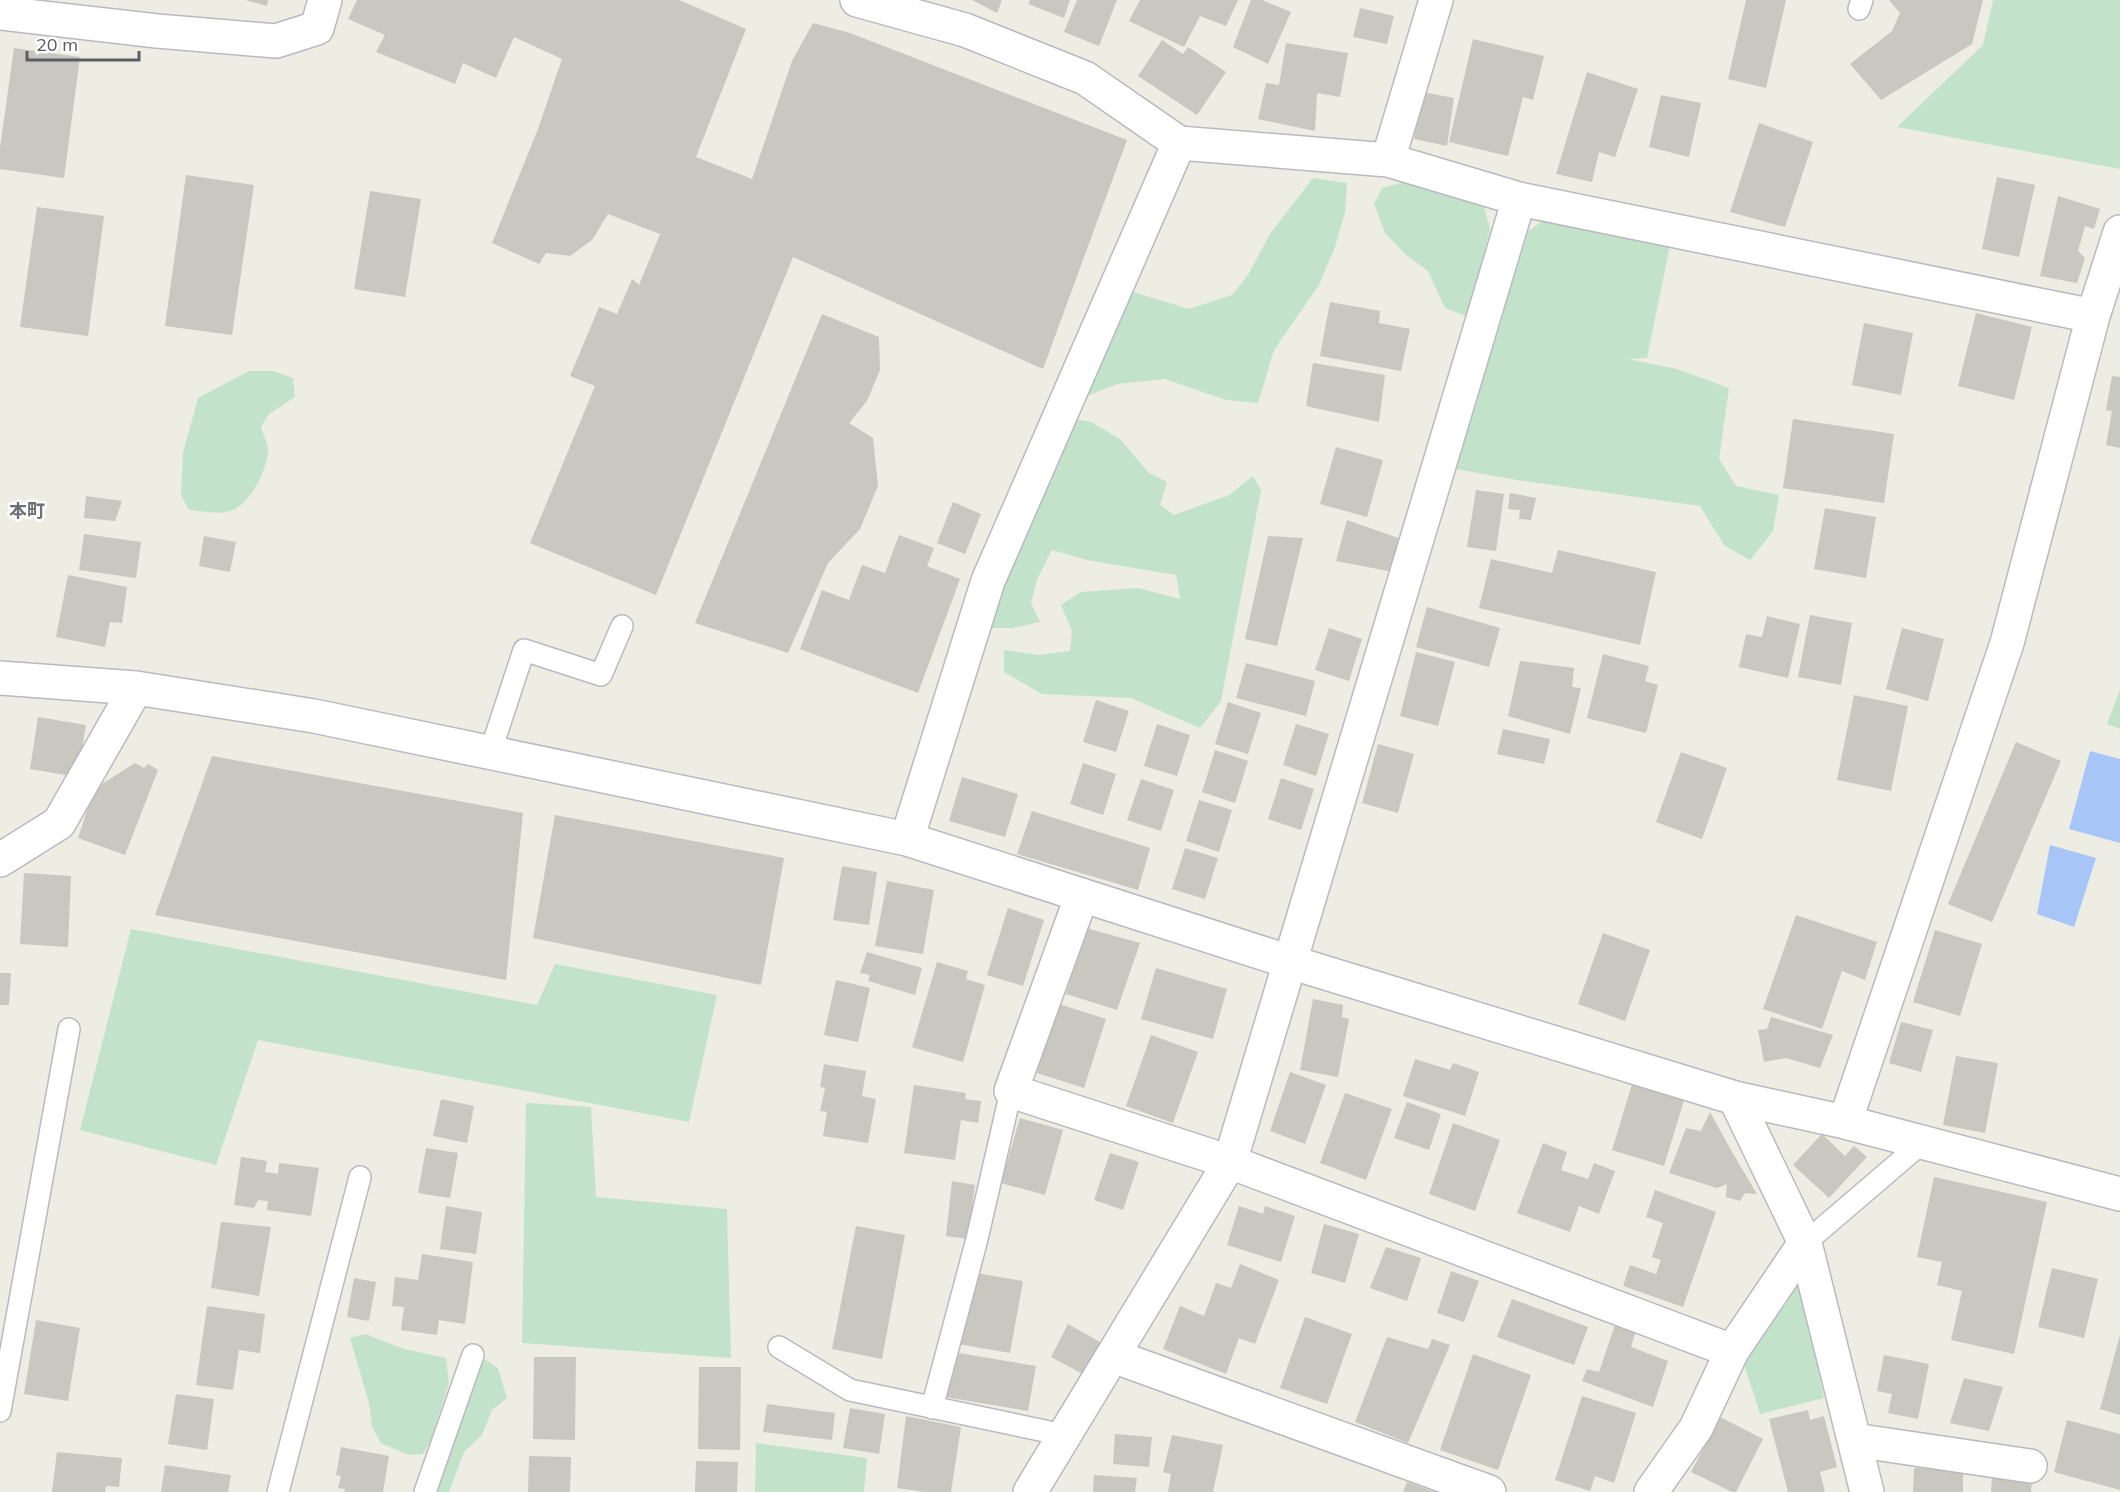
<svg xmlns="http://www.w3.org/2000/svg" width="2120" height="1492" font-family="Mulish,'Noto Sans JP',sans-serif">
<rect width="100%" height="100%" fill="#edede3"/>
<path fill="#c2e3c9" d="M 1993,0 L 2120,0 L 2120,169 L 1897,127 L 1983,45 Z
M 1313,178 L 1347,183 L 1345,212 L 1335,247 L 1319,285 L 1274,350 L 1258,403 L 1226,400 L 1165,379 L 1117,384 L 1089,395 L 1097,345 L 1127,290 L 1189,309 L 1232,295 L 1248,275 L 1270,234 Z
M 1409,181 L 1483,203 L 1490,229 L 1481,267 L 1473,292 L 1468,317 L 1445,308 L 1428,271 L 1405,254 L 1385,233 L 1374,204 L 1382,188 Z
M 1546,219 L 1670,245 L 1647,358 L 1628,359 L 1677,369 L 1729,388 L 1719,459 L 1736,486 L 1779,495 L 1773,531 L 1750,560 L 1724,545 L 1700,506 L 1517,480 L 1456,469 L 1528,231 Z
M 249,371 L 273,371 L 293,378 L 295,397 L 269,414 L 261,427 C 263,434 267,442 268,449 C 268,468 252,500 235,509 C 222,516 203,511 189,510 L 181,495 L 183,453 L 198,398 Z
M 1070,418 L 1091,422 L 1120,439 L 1149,473 L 1167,482 L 1160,505 L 1174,515 L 1229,495 L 1253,476 L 1261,490 L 1221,701 L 1200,728 L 1131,698 L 1042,694 L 1004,672 L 1004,650 L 1038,655 L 1070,651 L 1072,631 L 1061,605 L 1081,592 L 1138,588 L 1180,599 L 1176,575 L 1087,560 L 1052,550 L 1037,579 L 1031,603 L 1040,622 L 1012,628 L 982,628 Z
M 2120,689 L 2120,729 L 2107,724 Z
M 131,929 L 537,1005 L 555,964 L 717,995 L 689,1122 L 258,1040 L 216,1165 L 80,1130 Z
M 526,1103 L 591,1107 L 596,1197 L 727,1209 L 731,1358 L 522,1343 Z
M 1800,1279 L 1824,1398 L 1760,1414 L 1743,1361 Z
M 365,1334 L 404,1349 L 446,1358 L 449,1383 L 431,1440 L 423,1454 L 408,1455 L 381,1443 L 372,1426 L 369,1403 L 350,1338 Z
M 483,1358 L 498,1368 L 507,1398 L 492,1410 L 482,1435 L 464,1452 L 449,1492 L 428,1492 Z
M 756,1443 L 867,1458 L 864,1492 L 755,1492 Z"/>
<path fill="#a8c5f8" d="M 2090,751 L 2120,759 L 2120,843 L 2069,829 Z
M 2050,845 L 2096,858 L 2074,927 L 2037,914 Z"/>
<path fill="#c8c7c0" d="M 245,0 L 268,0 L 267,6 Z
M 357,0 L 679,0 L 746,29 L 696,157 L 752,179 L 792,61 L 813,23 L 850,33 L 1127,140 L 1043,369 L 793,257 L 656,595 L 530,543 L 595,386 L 570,376 L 599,307 L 617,314 L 632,279 L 639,285 L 660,234 L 608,214 L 592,240 L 570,256 L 546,253 L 539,264 L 492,243 L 538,129 L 562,59 L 514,37 L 496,78 L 463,63 L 455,84 L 376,52 L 385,35 L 348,19 Z
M 972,0 L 1002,0 L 997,13 Z
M 1030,0 L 1070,0 L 1064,18 L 1028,4 Z
M 1077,0 L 1117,0 L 1099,46 L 1064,32 Z
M 1140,0 L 1238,0 L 1226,26 L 1200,16 L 1184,47 L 1129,21 Z
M 1251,0 L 1262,0 L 1291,12 L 1268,64 L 1233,47 Z
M 1746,0 L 1786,0 L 1766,88 L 1728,79 Z
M 1889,0 L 1983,0 L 1972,44 L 1881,100 L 1850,64 L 1892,31 L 1900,13 Z
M 1360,8 L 1394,16 L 1387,44 L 1353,37 Z
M 1473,39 L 1544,56 L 1533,100 L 1523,97 L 1508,156 L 1449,142 Z
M 1162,40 L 1183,54 L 1188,47 L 1226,72 L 1197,115 L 1138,76 Z
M 1286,43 L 1348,53 L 1340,97 L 1317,93 L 1315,131 L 1258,119 L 1266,83 L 1279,85 Z
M 14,48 L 80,57 L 64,178 L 0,169 L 0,148 Z
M 1587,72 L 1638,89 L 1615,157 L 1599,152 L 1592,182 L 1556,174 Z
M 1422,92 L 1454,98 L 1447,146 L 1414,139 Z
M 1661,95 L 1701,103 L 1689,157 L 1649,147 Z
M 1759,123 L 1813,142 L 1785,227 L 1730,212 Z
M 186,175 L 254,185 L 232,335 L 165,326 Z
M 1997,177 L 2035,185 L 2019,257 L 1982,249 Z
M 370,191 L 421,199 L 405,297 L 354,289 Z
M 2058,196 L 2100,209 L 2094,229 L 2085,226 L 2078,251 L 2085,258 L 2077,283 L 2040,276 Z
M 37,207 L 104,216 L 88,336 L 20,327 Z
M 1330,302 L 1380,311 L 1379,323 L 1410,329 L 1401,371 L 1320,356 Z
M 1976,313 L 2032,327 L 2014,400 L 1958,386 Z
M 822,314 L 879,337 L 880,370 L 867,401 L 849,423 L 873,438 L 878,486 L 860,529 L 828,563 L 788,653 L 695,623 Z
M 1864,323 L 1913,333 L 1901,395 L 1852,385 Z
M 1313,363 L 1385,375 L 1379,422 L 1306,406 Z
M 2112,376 L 2120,377 L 2120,448 L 2106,445 L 2112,411 L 2106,410 Z
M 1793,419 L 1894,434 L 1884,503 L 1783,488 Z
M 1336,447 L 1383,460 L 1367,517 L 1320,504 Z
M 1476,490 L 1504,494 L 1496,551 L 1467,547 Z
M 1510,493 L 1536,498 L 1531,520 L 1519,519 L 1520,510 L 1508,509 Z
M 86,496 L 122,501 L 115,521 L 84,518 Z
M 953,502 L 981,514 L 965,554 L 937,543 Z
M 1825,508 L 1876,517 L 1866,578 L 1814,569 Z
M 1347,520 L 1404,540 L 1393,572 L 1336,561 Z
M 84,534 L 141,542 L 136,578 L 79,570 Z
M 899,535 L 934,548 L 927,566 L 960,579 L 918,693 L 800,649 L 822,590 L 849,600 L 862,565 L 885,573 Z
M 204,536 L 236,542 L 230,572 L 199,566 Z
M 1268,536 L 1303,538 L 1277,646 L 1245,639 Z
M 1558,550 L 1656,572 L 1640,645 L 1479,608 L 1491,559 L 1552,573 Z
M 68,575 L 127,587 L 122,623 L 110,622 L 105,647 L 56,637 Z
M 1427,607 L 1500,628 L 1489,667 L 1416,647 Z
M 1810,615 L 1852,623 L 1841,685 L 1798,677 Z
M 1767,616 L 1800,624 L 1788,678 L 1739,667 L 1746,634 L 1762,637 Z
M 1329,628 L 1362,639 L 1349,681 L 1315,670 Z
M 1902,628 L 1944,639 L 1928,701 L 1886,689 Z
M 1416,652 L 1455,662 L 1438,726 L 1400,716 Z
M 1603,654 L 1649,666 L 1645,681 L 1658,685 L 1646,733 L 1587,718 Z
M 1520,661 L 1574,668 L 1572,687 L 1581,688 L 1570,734 L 1508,716 Z
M 1246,663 L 1315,681 L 1306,716 L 1236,698 Z
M 1854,695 L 1908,706 L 1891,791 L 1837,780 Z
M 1096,700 L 1129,711 L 1116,752 L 1083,742 Z
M 1228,702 L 1261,713 L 1248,754 L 1215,744 Z
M 38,717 L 86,725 L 77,777 L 30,769 Z
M 1157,724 L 1190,735 L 1177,776 L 1144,766 Z
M 1296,724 L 1329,734 L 1316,776 L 1283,765 Z
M 1503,729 L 1550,739 L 1544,764 L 1497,754 Z
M 2016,742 L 2061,761 L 1992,922 L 1948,904 Z
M 1378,744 L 1414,754 L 1398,813 L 1362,803 Z
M 1215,750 L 1248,761 L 1235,803 L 1202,792 Z
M 1681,752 L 1727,768 L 1702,839 L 1656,822 Z
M 212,756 L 523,813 L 506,980 L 155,915 Z
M 135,763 L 144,768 L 148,764 L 158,770 L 125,855 L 78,838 L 94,789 Z
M 1083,763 L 1116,774 L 1103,815 L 1070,804 Z
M 962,777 L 1018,794 L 1005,837 L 949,821 Z
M 1281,778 L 1314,789 L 1301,830 L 1268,819 Z
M 1141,779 L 1174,790 L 1161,831 L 1127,820 Z
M 1199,800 L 1232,810 L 1219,852 L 1186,841 Z
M 1032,811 L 1150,848 L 1138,890 L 1017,854 Z
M 555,815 L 784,858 L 761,985 L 533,938 Z
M 1185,848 L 1218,858 L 1205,899 L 1172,889 Z
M 842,866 L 877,872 L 869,925 L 833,920 Z
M 24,873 L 71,876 L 68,947 L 20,944 Z
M 887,881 L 934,890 L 923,954 L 875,946 Z
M 1008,908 L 1044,920 L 1023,986 L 987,975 Z
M 1796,915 L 1877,942 L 1865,980 L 1842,971 L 1822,1029 L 1763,1009 Z
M 1086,928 L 1140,943 L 1117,1010 L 1066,994 Z
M 1935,930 L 1982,944 L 1960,1016 L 1913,1002 Z
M 1603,933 L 1650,950 L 1625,1021 L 1578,1004 Z
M 867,952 L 922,968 L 915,995 L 868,981 L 870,975 L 860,973 Z
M 937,962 L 968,971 L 966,979 L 985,985 L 963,1062 L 912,1047 Z
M 1156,968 L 1227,989 L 1213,1039 L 1141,1019 Z
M 0,973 L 11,973 L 9,1005 L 0,1005 Z
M 836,980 L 870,988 L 858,1042 L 824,1035 Z
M 1313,999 L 1343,1005 L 1342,1017 L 1349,1019 L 1338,1077 L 1300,1070 Z
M 1059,1004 L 1106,1019 L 1084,1088 L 1037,1073 Z
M 1771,1017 L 1833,1035 L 1820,1068 L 1786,1058 L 1764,1062 L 1758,1030 L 1767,1029 Z
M 1901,1022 L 1933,1030 L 1921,1072 L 1889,1063 Z
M 1151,1035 L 1198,1052 L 1173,1123 L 1126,1106 Z
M 1956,1056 L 1998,1063 L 1985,1133 L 1943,1125 Z
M 1415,1059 L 1450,1070 L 1453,1063 L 1479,1072 L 1465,1116 L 1403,1096 Z
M 824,1064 L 866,1071 L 862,1096 L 876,1099 L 868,1143 L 823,1136 L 827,1112 L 820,1111 L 825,1088 L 820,1087 Z
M 1290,1072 L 1326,1085 L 1305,1144 L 1270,1131 Z
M 1633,1081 L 1685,1097 L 1664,1166 L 1612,1150 Z
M 914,1085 L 966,1093 L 965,1099 L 981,1101 L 978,1123 L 961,1120 L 955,1160 L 904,1153 Z
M 1345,1093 L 1392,1109 L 1366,1180 L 1320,1163 Z
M 441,1099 L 474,1106 L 467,1143 L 433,1136 Z
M 1407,1102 L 1441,1114 L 1429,1150 L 1394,1138 Z
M 1710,1112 L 1732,1152 L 1757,1194 L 1745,1193 L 1740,1201 L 1726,1197 L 1727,1184 L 1717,1188 L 1669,1173 L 1686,1128 L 1701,1131 Z
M 1020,1118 L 1063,1130 L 1045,1195 L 1001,1183 Z
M 1453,1123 L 1500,1140 L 1475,1211 L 1429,1194 Z
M 1822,1134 L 1845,1156 L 1854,1146 L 1867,1157 L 1829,1198 L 1793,1165 Z
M 1543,1143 L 1567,1152 L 1561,1170 L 1588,1179 L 1594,1163 L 1615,1171 L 1599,1214 L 1579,1206 L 1570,1232 L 1517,1213 Z
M 426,1148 L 458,1153 L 450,1198 L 418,1193 Z
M 1110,1153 L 1139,1162 L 1123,1210 L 1094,1200 Z
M 241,1157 L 267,1161 L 265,1172 L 278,1174 L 279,1163 L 319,1168 L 311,1216 L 267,1210 L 268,1201 L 258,1200 L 254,1208 L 234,1205 Z
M 1934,1177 L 2047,1202 L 2014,1354 L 1951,1340 L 1962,1291 L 1937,1285 L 1942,1262 L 1917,1257 Z
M 952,1181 L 975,1185 L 968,1239 L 946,1236 Z
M 1655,1190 L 1716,1212 L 1683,1307 L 1623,1286 L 1630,1265 L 1656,1274 L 1661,1260 L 1652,1257 L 1663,1223 L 1646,1217 Z
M 446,1206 L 482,1212 L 476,1254 L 440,1249 Z
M 1239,1206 L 1263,1214 L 1265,1206 L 1295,1216 L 1281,1262 L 1227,1245 Z
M 221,1222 L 271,1227 L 259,1296 L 211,1288 Z
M 1324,1224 L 1359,1234 L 1345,1283 L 1311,1273 Z
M 856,1226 L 905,1235 L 882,1359 L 832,1349 Z
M 1386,1247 L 1421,1258 L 1407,1301 L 1370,1288 Z
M 422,1254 L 473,1262 L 465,1324 L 439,1320 L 437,1335 L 401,1330 L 404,1307 L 392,1306 L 395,1277 L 418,1280 Z
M 1240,1264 L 1279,1280 L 1255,1344 L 1239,1338 L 1226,1374 L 1163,1349 L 1180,1306 L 1204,1316 L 1216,1283 L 1231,1288 Z
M 2052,1268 L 2098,1279 L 2084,1338 L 2038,1327 Z
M 1451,1271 L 1479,1281 L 1464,1322 L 1437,1313 Z
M 971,1272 L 1023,1281 L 1010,1353 L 958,1344 Z
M 354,1278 L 376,1282 L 369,1321 L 347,1317 Z
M 1512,1299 L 1588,1327 L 1574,1365 L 1497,1337 Z
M 207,1306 L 265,1314 L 260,1353 L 239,1350 L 233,1390 L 196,1385 Z
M 1305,1317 L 1352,1334 L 1327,1404 L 1280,1388 Z
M 1617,1319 L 1637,1327 L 1631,1347 L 1668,1361 L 1653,1407 L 1582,1381 L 1587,1369 L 1599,1372 Z
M 36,1320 L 80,1328 L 68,1401 L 24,1394 Z
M 1068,1324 L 1100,1342 L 1083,1374 L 1051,1357 Z
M 2120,1335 L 2120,1415 L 2100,1409 Z
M 1387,1337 L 1428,1349 L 1432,1339 L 1450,1345 L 1408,1443 L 1355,1422 Z
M 953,1352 L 1036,1366 L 1028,1411 L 945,1397 Z
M 1473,1354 L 1531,1375 L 1498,1470 L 1440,1450 Z
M 1884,1355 L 1929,1364 L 1918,1419 L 1888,1413 L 1892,1394 L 1877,1391 Z
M 534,1357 L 576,1357 L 575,1440 L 533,1439 Z
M 699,1367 L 741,1367 L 740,1450 L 698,1449 Z
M 1964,1378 L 2003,1387 L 1989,1431 L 1950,1423 Z
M 176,1394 L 214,1399 L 207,1450 L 168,1444 Z
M 1582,1396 L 1636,1413 L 1614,1483 L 1595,1476 L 1590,1491 L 1555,1480 Z
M 767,1404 L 835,1413 L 832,1440 L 763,1432 Z
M 850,1408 L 885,1414 L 879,1454 L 843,1448 Z
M 1808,1410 L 1810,1420 L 1824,1416 L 1837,1467 L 1820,1472 L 1825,1492 L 1788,1492 L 1769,1419 Z
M 906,1416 L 961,1427 L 951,1492 L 925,1492 L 897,1488 Z
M 1720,1417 L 1763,1439 L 1736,1492 L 1732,1492 L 1691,1472 Z
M 2067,1420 L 2120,1434 L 2120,1490 L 2054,1472 Z
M 1115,1434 L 1152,1437 L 1149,1467 L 1113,1464 Z
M 1172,1435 L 1223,1445 L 1213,1492 L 1168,1492 L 1171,1474 L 1163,1472 Z
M 341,1447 L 389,1456 L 383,1492 L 344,1492 L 345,1489 L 338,1488 L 341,1476 L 336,1475 Z
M 57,1452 L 122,1458 L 119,1487 L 106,1486 L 105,1492 L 52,1492 Z
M 529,1456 L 571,1457 L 570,1492 L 528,1492 Z
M 696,1461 L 738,1462 L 737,1492 L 695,1492 Z
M 165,1465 L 231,1475 L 228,1492 L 161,1492 Z
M 1914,1468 L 1963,1469 L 1963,1492 L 1913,1492 Z
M 1094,1475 L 1137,1478 L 1135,1492 L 1093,1492 Z
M 1992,1477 L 2032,1479 L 2031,1492 L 1991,1492 Z
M 1407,1482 L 1435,1492 L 1403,1492 Z"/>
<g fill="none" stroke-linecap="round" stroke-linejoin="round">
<defs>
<path id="service" d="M 1859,9 L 1862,0
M 490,753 L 524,650 L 601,675 L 622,626
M 1805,1243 L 1923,1142
M 779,1347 L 850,1390 L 1064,1435
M 932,1408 L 977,1239 L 1011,1091
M 0,1411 L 69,1029
M 278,1492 L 360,1177
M 425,1492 L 473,1355"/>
<path id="minor" d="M 857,0 L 965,30 L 1085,78 L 1179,143
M 0,13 L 157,31 L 276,41 L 317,28 L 325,0
M 1388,160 L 1436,0
M 0,678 L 136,688 L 314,716 L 907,839 L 1290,962 L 1735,1098 L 1845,1122 L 2120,1194
M 907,839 L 988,581 L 1179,143 L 1388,160 L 1519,199 L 2093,316
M 0,860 L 59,823 L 136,688
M 1082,895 L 1011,1091 L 1230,1162 L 1732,1351
M 1290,962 L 1519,199
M 1735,1098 L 1805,1243 L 1867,1492
M 1845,1122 L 2007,643 L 2093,316 L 2120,232
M 1113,1356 L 1489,1492
M 1854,1440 L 2030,1466
M 1651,1492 L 1696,1428 L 1732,1351 L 1805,1243"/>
<path id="tertiary" d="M 1030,1492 L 1230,1162 L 1290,962"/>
</defs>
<use href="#service" stroke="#b9babf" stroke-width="24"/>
<use href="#minor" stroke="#b9babf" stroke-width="36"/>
<use href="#tertiary" stroke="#b9babf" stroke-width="36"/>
<use href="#service" stroke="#fff" stroke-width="21"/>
<use href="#minor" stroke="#fff" stroke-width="33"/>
<use href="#tertiary" stroke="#fff" stroke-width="33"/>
</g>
<g text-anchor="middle" stroke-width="5" stroke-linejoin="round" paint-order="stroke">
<g font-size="18" font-weight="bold" fill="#6d6f75" stroke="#fff">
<text x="27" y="517">本町</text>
</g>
</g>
<path d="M27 51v9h112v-9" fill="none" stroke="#5c5d63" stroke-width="3"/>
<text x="36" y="51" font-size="18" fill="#5c5d63" stroke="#ffffff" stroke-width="4.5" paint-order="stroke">20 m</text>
</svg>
